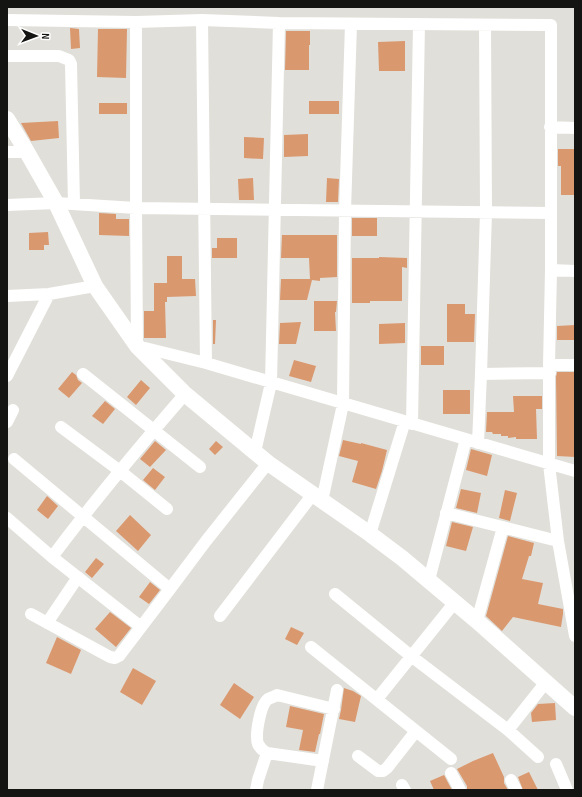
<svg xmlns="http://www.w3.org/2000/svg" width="582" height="797" font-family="'Sofia Sans Condensed',sans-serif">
<rect width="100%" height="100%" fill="#e1dfd9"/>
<path fill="#da986f" d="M 70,28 L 79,29 L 80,48 L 71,49 Z
M 98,29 L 127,29 L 126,78 L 97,77 Z
M 286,31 L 310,31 L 310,45 L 309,45 L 309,70 L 285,70 Z
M 405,41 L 405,71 L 379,71 L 378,42 Z
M 309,101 L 339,101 L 339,114 L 309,114 Z
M 99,103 L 127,103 L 127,114 L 99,114 Z
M 58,121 L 59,138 L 31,141 L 21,123 Z
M 308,134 L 308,156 L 284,157 L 284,135 Z
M 244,137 L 264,138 L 263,159 L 244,158 Z
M 558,149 L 575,149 L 575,195 L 561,195 L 561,166 L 558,166 Z
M 253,178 L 254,200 L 239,200 L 238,179 Z
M 327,178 L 339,179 L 338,202 L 326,202 Z
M 99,213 L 116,214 L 116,219 L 129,219 L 129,236 L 99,235 Z
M 352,218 L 377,218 L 377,236 L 352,236 Z
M 48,232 L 49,245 L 44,245 L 44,250 L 29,250 L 29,233 Z
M 282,235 L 337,235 L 337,277 L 320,278 L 320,281 L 312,280 L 307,300 L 280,300 L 281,279 L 310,279 L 309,258 L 281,258 Z
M 217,238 L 237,238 L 237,258 L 212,258 L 212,248 L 217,248 Z
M 167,256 L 182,256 L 182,279 L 195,279 L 196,296 L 167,297 L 167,302 L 165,302 L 166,338 L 144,338 L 144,311 L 154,311 L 154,283 L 167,283 Z
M 379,257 L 407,258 L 407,268 L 402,267 L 402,301 L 370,301 L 370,303 L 352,303 L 352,258 L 379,258 Z
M 314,301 L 337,301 L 336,312 L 335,312 L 336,331 L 314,331 Z
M 447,304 L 465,304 L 465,314 L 475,314 L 474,342 L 447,342 Z
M 213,320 L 216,320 L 215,344 L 213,344 Z
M 301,322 L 296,344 L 279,344 L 280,323 Z
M 405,323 L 405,343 L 379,344 L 379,324 Z
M 575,325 L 575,340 L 557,340 L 557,326 Z
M 421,346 L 444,346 L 444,365 L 421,365 Z
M 294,360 L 316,366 L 311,382 L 289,376 Z
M 72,372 L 76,375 L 78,380 L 82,383 L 69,398 L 58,389 Z
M 557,372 L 575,372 L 575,457 L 557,456 L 556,377 Z
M 141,380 L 150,388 L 136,405 L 127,397 Z
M 443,390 L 470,390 L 470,414 L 443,414 Z
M 513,396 L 542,396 L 542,409 L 536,409 L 537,439 L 516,439 L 516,437 L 508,438 L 508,436 L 501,436 L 501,434 L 493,434 L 492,432 L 486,432 L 487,412 L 514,412 Z
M 105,401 L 115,409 L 103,424 L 92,416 Z
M 343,440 L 361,444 L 361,443 L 387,450 L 382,471 L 376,489 L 352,482 L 358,461 L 339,456 Z
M 155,441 L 166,450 L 150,467 L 140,459 Z
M 216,441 L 223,447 L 215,455 L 209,449 Z
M 471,449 L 492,455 L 487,476 L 466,470 Z
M 153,468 L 165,477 L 155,490 L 143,480 Z
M 461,489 L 481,493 L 477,513 L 456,508 Z
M 505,490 L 517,493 L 510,521 L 499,518 Z
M 47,496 L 58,506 L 48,519 L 37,510 Z
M 130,515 L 151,535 L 138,551 L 116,531 Z
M 452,522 L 473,527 L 466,551 L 446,546 Z
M 508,536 L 534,543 L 531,556 L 529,556 L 522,579 L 543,583 L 538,604 L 563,609 L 563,614 L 561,627 L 513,617 L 502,631 L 486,616 Z
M 96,558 L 104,564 L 92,578 L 85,572 Z
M 150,582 L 160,590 L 149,604 L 139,597 Z
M 110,612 L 131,628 L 116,647 L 95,629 Z
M 291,627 L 304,633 L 297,645 L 285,639 Z
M 57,637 L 81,650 L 71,674 L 46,663 Z
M 133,668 L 156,681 L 142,705 L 120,692 Z
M 234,683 L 254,697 L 240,719 L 220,705 Z
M 344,688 L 353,691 L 361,696 L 355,722 L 339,719 L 341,710 Z
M 555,703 L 556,720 L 532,722 L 531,713 L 538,704 Z
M 290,706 L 324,714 L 320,734 L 319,734 L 315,752 L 299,750 L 303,730 L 286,727 Z
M 493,753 L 504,777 L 504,783 L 508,790 L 467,790 L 467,786 L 457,769 L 473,761 Z
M 529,772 L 538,790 L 523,790 L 518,777 Z
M 444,775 L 452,790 L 434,790 L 430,781 Z"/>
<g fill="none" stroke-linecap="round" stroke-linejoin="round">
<path stroke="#fff" stroke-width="12" d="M 7,20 L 136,22 L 202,20 L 279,23 L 551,25 L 551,270 L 549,365 L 549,464 L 558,541 L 575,636
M 202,20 L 206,363
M 136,22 L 136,208 L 137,346 L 206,363 L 575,471
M 7,56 L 59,56 L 69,60 L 71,64 L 74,204
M 550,127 L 575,128
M 7,152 L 27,152
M 7,205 L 56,203 L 136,208 L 551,213
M 551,270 L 575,271
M 7,296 L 49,294 L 95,286
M 549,365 L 575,365
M 83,374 L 200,467
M 481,374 L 550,373
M 7,376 L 49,294
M 7,422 L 13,410
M 412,424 L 419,24
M 61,427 L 120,471 L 167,509
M 478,443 L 481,374 L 486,212 L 485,25
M 255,452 L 271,383 L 279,23
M 14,459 L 170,589
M 322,501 L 343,404 L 345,211 L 351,24
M 446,513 L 558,541
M 7,518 L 52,557 L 141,627
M 370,534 L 405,421
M 52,557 C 94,501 139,447 185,394
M 429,580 L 466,439
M 335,594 L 411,656 L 508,730 L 538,757
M 31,614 L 110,657 L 115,658 L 119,656 L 170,589 L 206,541 L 268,463
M 220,616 L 313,494
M 477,621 L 503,527
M 47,623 L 78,577
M 311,647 L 451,759
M 377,699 L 455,602
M 508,730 L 546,682
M 358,756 L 378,771 L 383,771 L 387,768 L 416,731
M 323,761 L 267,753 C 263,751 260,748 258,744 C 255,735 260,705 268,699 C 270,698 274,697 277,695 L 334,709
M 556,764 L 567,790
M 451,773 L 460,790
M 511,780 L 516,790
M 402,785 L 405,790
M 256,790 L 258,780 L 267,753
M 317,790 L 337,690"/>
<path stroke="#fff" stroke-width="16" d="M 7,119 L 27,152 L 56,203 L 95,286 L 137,346 L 185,394 L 268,463 L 370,534 L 402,558 L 477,621 L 575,708"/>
</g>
<rect width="582" height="797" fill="none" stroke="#141412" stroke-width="16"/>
<g transform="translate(36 36) rotate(91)" stroke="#ffffff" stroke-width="3" paint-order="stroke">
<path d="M0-3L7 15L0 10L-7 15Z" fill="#141412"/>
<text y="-6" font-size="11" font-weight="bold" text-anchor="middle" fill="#141412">N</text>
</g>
</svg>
